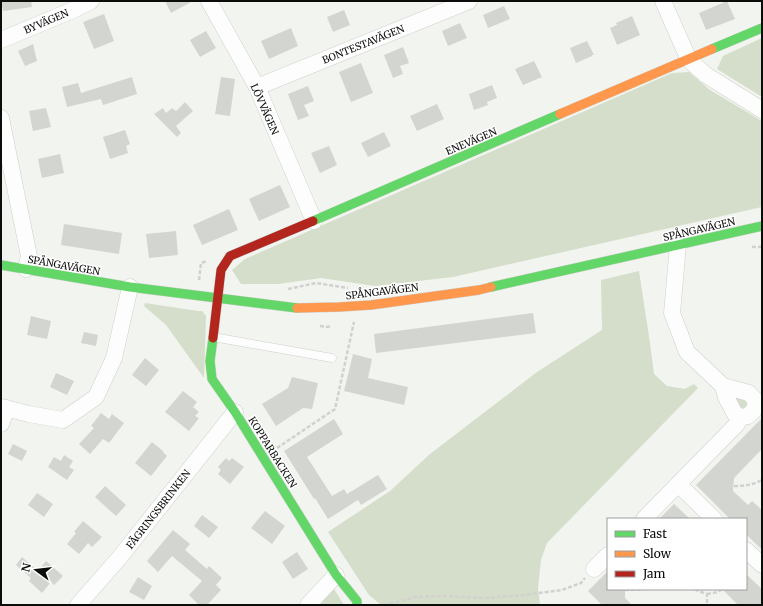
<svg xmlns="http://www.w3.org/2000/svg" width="763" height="606" font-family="Merriweather,serif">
<rect width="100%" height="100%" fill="#f2f4ef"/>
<path fill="#d5deca" d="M 762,38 L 762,97 L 717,69 L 723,56 Z
M 689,72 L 710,90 L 762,121 L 762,207 L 453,277 L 375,286 L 321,278 L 278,284 L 241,284 L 232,270 L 245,259 L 672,73 Z
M 639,271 L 650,343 L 654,374 L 667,386 L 685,389 L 694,384 L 698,388 L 547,543 L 541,560 L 538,588 L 540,605 L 381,605 L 369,595 L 328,532 L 390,491 L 430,454 L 537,372 L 602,330 L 601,280 Z
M 145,303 L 198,311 L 202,311 L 206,316 L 204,378 L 166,325 L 144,306 Z
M 732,393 L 741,397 L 748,403 L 746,409 L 739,409 Z
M 334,589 L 344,605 L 318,605 Z"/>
<path fill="#d3d5d1" d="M 1,1 L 31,1 L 32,7 L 3,11 Z
M 165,1 L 193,1 L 171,13 Z
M 727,1 L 735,19 L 706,30 L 699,13 Z
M 504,6 L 510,19 L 488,28 L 483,15 Z
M 344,10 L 350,25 L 333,32 L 327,17 Z
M 104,14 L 114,41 L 94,49 L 83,22 Z
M 632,16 L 640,35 L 617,45 L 610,28 L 617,25 L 616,23 Z
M 460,23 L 467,38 L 448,46 L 442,31 Z
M 291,28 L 298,46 L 269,59 L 261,41 Z
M 206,31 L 216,48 L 200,57 L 190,40 Z
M 587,41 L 594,55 L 592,55 L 592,56 L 576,63 L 570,48 Z
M 33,44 L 37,61 L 25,66 L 18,51 Z
M 403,47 L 409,63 L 400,66 L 403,74 L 393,78 L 384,55 Z
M 534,61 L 542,77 L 523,85 L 515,69 Z
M 361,63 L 373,93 L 351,102 L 339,72 Z
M 132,77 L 137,94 L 103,105 L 101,99 L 67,107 L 62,87 L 78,83 L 81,93 Z
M 221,77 L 235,79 L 230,116 L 215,114 Z
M 492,85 L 497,98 L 487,102 L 488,105 L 474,110 L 469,94 Z
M 308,86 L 314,101 L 304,105 L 309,116 L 298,120 L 288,94 Z
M 185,102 L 193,111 L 176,126 L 181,133 L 177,137 L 154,114 L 163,108 L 166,113 L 172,108 L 176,111 Z
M 437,104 L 444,119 L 417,131 L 410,116 Z
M 46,108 L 51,127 L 33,131 L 29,111 Z
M 125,130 L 130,144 L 126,146 L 128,153 L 110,159 L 103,137 Z
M 384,132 L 391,146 L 368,157 L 361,143 Z
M 329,146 L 337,165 L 320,173 L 311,153 Z
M 60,154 L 64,173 L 42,178 L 38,159 Z
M 280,185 L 290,207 L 259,221 L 249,199 Z
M 229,209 L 238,230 L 202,245 L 193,225 Z
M 64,224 L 122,233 L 119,254 L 61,245 Z
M 176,231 L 178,255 L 149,258 L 146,234 Z
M 533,313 L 536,333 L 376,353 L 374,334 Z
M 31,316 L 51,321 L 47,339 L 27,335 Z
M 84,332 L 98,335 L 96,346 L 81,343 Z
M 353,354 L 372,359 L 368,378 L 408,387 L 404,405 L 344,391 Z
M 145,358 L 159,370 L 146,386 L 132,375 Z
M 56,373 L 74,381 L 67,395 L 50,387 Z
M 292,377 L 318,383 L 312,409 L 303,408 L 276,426 L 262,404 L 288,388 Z
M 183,391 L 197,402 L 193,407 L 199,412 L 195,416 L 199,418 L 189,431 L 165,412 Z
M 101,413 L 109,419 L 112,414 L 124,423 L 109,443 L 103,439 L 90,454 L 79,444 L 94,428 L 91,426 Z
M 762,418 L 762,449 L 734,478 L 733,491 L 748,505 L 752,501 L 762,510 L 762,550 L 746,534 L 746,519 L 730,519 L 696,485 Z
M 334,419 L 343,434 L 307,457 L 332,496 L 344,489 L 347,494 L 378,475 L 387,489 L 361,505 L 358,500 L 328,519 L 315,498 L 314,499 L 284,451 Z
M 152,442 L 163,451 L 163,452 L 167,456 L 151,476 L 135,463 Z
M 13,444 L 27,451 L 22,461 L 8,454 Z
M 64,455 L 73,461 L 69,467 L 74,470 L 67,480 L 48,467 L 54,457 L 61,461 Z
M 226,458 L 229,461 L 232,458 L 244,467 L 230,484 L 218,474 L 221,470 L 218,467 Z
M 105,486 L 126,505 L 116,516 L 95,497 Z
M 37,493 L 53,504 L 44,517 L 28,505 Z
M 674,504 L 690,519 L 659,519 Z
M 265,511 L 285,526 L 272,544 L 251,528 Z
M 202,515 L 218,527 L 209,538 L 194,526 Z
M 83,521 L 102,537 L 92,547 L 88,543 L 79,554 L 67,544 L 76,533 L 74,532 Z
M 173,530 L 190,544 L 185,550 L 207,569 L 209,566 L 222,578 L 216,585 L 221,590 L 207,605 L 199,605 L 189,595 L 202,581 L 172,556 L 158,572 L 147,561 Z
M 297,552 L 308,569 L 293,579 L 282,562 Z
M 22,557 L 38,571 L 46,561 L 63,576 L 54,585 L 51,582 L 42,593 L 29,581 L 31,578 L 16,565 Z
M 608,571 L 608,589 L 625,589 L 625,598 L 632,605 L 602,605 L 588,591 Z
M 746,574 L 762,589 L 762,605 L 738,605 L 722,589 L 746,589 Z
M 138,577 L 152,586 L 144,600 L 129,592 Z"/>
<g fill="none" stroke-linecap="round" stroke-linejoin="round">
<defs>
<path id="lane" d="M 213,337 L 332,358"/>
<path id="street" d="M 209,1 L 257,87 L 314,221
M 663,1 L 689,60 L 706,75 L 762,110
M 1,40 L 73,10 L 91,1
M 257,87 L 469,1
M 1,118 L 29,256 L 26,269
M 678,245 L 672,313 L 687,352 L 723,386 L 726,397 L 735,414 L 741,417 L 748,416 L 754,410 L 756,401 L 749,393 L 723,386
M 1,407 L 29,414 L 63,420 L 96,397 L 114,358 L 130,287
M 1,424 L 7,408
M 678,484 L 714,519
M 644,519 L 737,424 L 741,417
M 746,550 L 762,565
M 594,569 L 608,555
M 78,605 L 120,557 L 235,412
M 308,605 L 336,575"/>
<path id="fast" d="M 712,49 L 762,28
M 313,221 L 560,114
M 1,265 L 130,287 L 297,308
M 491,287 L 762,226
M 213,338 L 210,361 L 212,379 L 235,412 L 336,575 L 357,601 L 357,605"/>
<path id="slow" d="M 560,114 L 712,49
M 297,308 L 339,307 L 371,305 L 479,290 L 491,287"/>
<path id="jam" d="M 213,338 L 221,270 L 230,256 L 313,221"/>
</defs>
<use href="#lane" stroke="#ced0cc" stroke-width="9"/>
<use href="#street" stroke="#ced0cc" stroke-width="17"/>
<use href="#fast" stroke="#ced0cc" stroke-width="10"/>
<use href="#slow" stroke="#ced0cc" stroke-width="10"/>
<use href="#jam" stroke="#ced0cc" stroke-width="10"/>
<path stroke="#d1d2d0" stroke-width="2.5" stroke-dasharray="4 2" stroke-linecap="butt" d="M 752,247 L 762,247
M 199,280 L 201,263 L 207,261
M 288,289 L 316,283 L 348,288
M 320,326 L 327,327 L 331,326
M 277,448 L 335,409 L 354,322
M 734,486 C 745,486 752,485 762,480
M 695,589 L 698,591 L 707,594 L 707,605
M 625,590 L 645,589
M 707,594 L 718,592 L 722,589
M 384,605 L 416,597 L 444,596 L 484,598 L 524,595 L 562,590 L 581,583 L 585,578"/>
<use href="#lane" stroke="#fdfdfd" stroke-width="8"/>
<use href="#street" stroke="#fdfdfd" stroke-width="16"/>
<use href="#fast" stroke="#63d668" stroke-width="9"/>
<use href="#slow" stroke="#ff974d" stroke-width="9"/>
<use href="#jam" stroke="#b3261e" stroke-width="9"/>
</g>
<g text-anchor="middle" stroke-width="3" stroke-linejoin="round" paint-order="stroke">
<g font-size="10" fill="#0b0d0a" stroke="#fff">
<text transform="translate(46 21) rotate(-23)" y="4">BYVÄGEN</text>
<text transform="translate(363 44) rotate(-22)" y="4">BONTESTAVÄGEN</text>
<text transform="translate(265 109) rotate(66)" y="4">LÖVVÄGEN</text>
<text transform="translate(471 141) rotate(-23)" y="4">ENEVÄGEN</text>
<text transform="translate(699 229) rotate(-13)" y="4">SPÅNGAVÄGEN</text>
<text transform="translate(64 265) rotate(10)" y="4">SPÅNGAVÄGEN</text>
<text transform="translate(382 291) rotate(-7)" y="4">SPÅNGAVÄGEN</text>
<text transform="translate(273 452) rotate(58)" y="4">KOPPARBACKEN</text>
<text transform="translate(158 509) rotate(-52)" y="4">FÄGRINGSBRINKEN</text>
</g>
</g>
<rect width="763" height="606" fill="none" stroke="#0b0d0a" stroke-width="4"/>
<rect x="607" y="518" width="140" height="72" fill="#ffffff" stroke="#9d9e9d"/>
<rect x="615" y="531" width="20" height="6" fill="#63d668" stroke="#9d9e9d"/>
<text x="643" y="538" font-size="12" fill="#0b0d0a">Fast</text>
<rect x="615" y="551" width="20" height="6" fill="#ff974d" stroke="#9d9e9d"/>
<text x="643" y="558" font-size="12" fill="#0b0d0a">Slow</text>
<rect x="615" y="571" width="20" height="6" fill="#b3261e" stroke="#9d9e9d"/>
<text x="643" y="578" font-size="12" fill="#0b0d0a">Jam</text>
<g transform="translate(36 570) rotate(285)" stroke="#ffffff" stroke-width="3" paint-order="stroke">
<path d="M0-3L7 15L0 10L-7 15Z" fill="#0b0d0a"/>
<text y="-6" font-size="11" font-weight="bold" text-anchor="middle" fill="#0b0d0a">N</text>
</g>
</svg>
